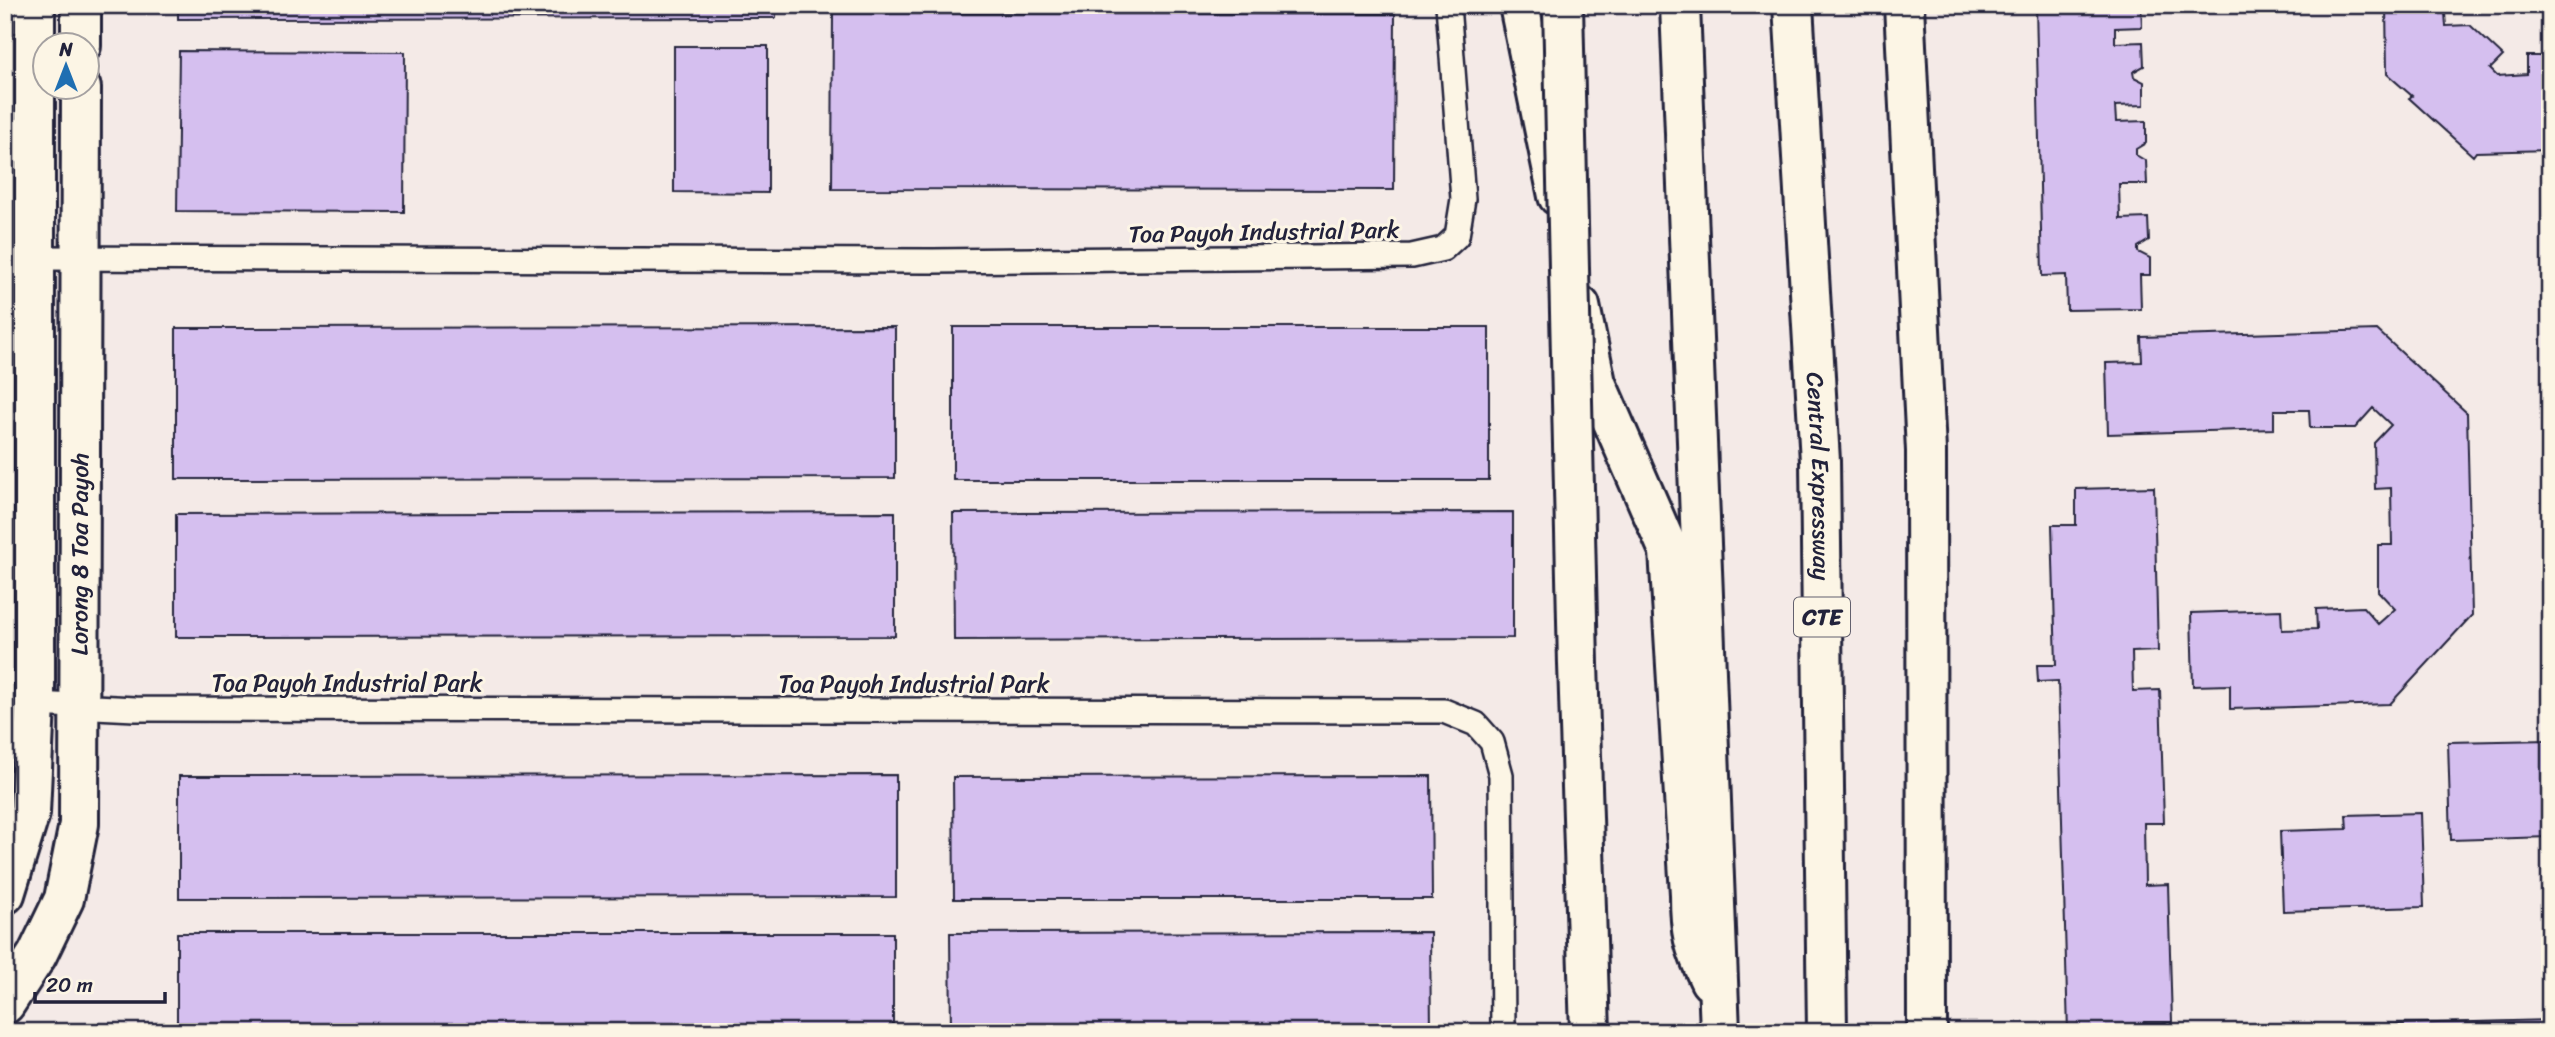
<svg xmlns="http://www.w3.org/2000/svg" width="2555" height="1037" font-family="Sriracha,sans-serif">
<rect width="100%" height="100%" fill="#f4eae7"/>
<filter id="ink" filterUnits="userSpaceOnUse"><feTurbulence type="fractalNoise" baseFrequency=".0143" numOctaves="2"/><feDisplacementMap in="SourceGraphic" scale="14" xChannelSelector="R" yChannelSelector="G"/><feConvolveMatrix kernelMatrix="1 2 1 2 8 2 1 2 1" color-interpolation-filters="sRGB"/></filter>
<g filter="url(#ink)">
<path fill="#d5bfef" stroke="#22223b" stroke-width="2" d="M 178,5 L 776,5 L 776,18 L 178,19 Z
M 2036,5 L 2141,5 L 2142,27 L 2115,28 L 2115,43 L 2143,42 L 2144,66 L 2133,72 L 2134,77 L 2144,82 L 2144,105 L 2115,106 L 2116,122 L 2146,121 L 2146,143 L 2136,149 L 2136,155 L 2146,161 L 2147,184 L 2119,184 L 2120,219 L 2148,218 L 2149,240 L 2138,247 L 2138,252 L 2150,258 L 2150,275 L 2140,275 L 2141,309 L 2067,310 L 2066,275 L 2042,276 Z
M 2386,5 L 2479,5 L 2474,11 L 2445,13 L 2446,26 L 2470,25 L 2503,56 L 2490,69 L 2497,76 L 2527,74 L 2527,56 L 2550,56 L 2550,150 L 2476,152 L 2473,156 L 2409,98 L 2412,96 L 2387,74 Z
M 833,13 L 1395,14 L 1394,190 L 832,189 Z
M 674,46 L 768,46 L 768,193 L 674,192 Z
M 179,51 L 405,52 L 404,212 L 177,211 Z
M 895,327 L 895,478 L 176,479 L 176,328 Z
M 953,327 L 1489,327 L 1489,480 L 953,480 Z
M 2377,330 L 2467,413 L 2472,615 L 2390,704 L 2230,709 L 2230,685 L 2193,686 L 2191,613 L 2281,610 L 2282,630 L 2317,629 L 2316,609 L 2363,607 L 2378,624 L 2395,609 L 2378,591 L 2378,545 L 2392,545 L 2391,488 L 2375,489 L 2374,443 L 2391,425 L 2373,408 L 2355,428 L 2310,428 L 2309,410 L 2274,410 L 2274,429 L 2108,434 L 2106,363 L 2142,362 L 2141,337 Z
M 2154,487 L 2158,651 L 2132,652 L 2133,691 L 2160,690 L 2164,823 L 2144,823 L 2145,885 L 2168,884 L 2172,1022 L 2144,1022 L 2145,1032 L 2068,1032 L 2058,681 L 2038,682 L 2037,665 L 2056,665 L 2052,525 L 2076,525 L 2076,489 Z
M 895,512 L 895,636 L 176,637 L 176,514 Z
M 1513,512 L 1513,638 L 954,640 L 953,513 Z
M 2550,740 L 2550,837 L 2451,840 L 2448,742 Z
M 896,775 L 896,897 L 179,898 L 179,776 Z
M 1431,776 L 1432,899 L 954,899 L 953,777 Z
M 2421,813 L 2424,907 L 2283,911 L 2280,831 L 2347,829 L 2346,815 Z
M 1430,932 L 1431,1032 L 951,1032 L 950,933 Z
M 177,933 L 893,933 L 893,1032 L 177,1032 Z
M 2550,1020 L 2550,1032 L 2363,1032 L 2363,1025 Z"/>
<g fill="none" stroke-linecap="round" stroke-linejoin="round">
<defs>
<path id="service" d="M 35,258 L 933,261 L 1412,256 L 1443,249 L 1457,236 L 1463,199 L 1448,5
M 35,704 L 135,709 L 1444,711 L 1476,724 L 1492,742 L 1501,775 L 1503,1032"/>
<g id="minor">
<path d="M 81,5 L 81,46"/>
<path d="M 5,894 L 30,813 L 35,704 L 35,5"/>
<path id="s1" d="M 5,1004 L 37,955 L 64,899 L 79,824 L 81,88"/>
</g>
<g id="motorway">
<path d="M 1519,5 L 1558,196"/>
<path d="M 1680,5 L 1720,1032"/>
<path id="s2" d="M 1793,5 L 1820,461 L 1827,1032"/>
<path d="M 1904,5 L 1926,451 L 1927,1032"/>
<path d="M 1580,306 L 1596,383 L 1669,551 L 1690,894 C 1690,932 1693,946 1710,981"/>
</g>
</defs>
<use href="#service" stroke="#22223b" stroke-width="28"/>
<use href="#minor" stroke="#22223b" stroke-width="44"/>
<use href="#motorway" stroke="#22223b" stroke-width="44"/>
<use href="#service" stroke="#fcf5e5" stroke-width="23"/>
<use href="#minor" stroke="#fcf5e5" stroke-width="38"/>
<use href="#motorway" stroke="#fcf5e5" stroke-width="38"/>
<defs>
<path id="motorway-bridge" d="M 1563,5 L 1578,664 L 1590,1032"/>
</defs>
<use href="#motorway-bridge" stroke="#22223b" stroke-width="44" stroke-linecap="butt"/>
<use href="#motorway-bridge" stroke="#fcf5e5" stroke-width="38"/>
</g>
</g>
<g text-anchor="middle" stroke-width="6" stroke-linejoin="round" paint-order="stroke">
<rect fill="#fcf5e5" stroke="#63616e" stroke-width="2" x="1794" y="597.5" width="56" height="39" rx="5"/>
<g font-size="23" font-weight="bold" fill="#22223b">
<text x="1822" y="625">CTE</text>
</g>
<g font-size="24" fill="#22223b" stroke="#fcf5e5">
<text transform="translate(1264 232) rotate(-1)" y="8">Toa Payoh Industrial Park</text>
<text dy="8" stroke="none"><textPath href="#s2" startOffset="472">Central Expressway</textPath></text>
<text dy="8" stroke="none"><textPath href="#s1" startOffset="467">Lorong 8 Toa Payoh</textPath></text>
<text x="347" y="691">Toa Payoh Industrial Park</text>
<text x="914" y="692">Toa Payoh Industrial Park</text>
</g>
</g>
<rect width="2555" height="1037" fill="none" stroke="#fcf5e5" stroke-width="28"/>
<rect x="14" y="14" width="2527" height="1009" fill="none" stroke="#22223b" stroke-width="2.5" filter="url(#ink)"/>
<g transform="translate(66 66)"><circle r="33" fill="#fcf5e5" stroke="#a5a1a1" stroke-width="2"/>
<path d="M0-5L12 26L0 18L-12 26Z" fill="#1f6fb2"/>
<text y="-10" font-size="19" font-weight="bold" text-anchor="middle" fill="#22223b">N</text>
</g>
<path d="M35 992v10h130v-10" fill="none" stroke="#22223b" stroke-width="3.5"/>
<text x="46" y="992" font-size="21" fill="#22223b" stroke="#fcf5e5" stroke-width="5" paint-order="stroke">20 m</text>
</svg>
